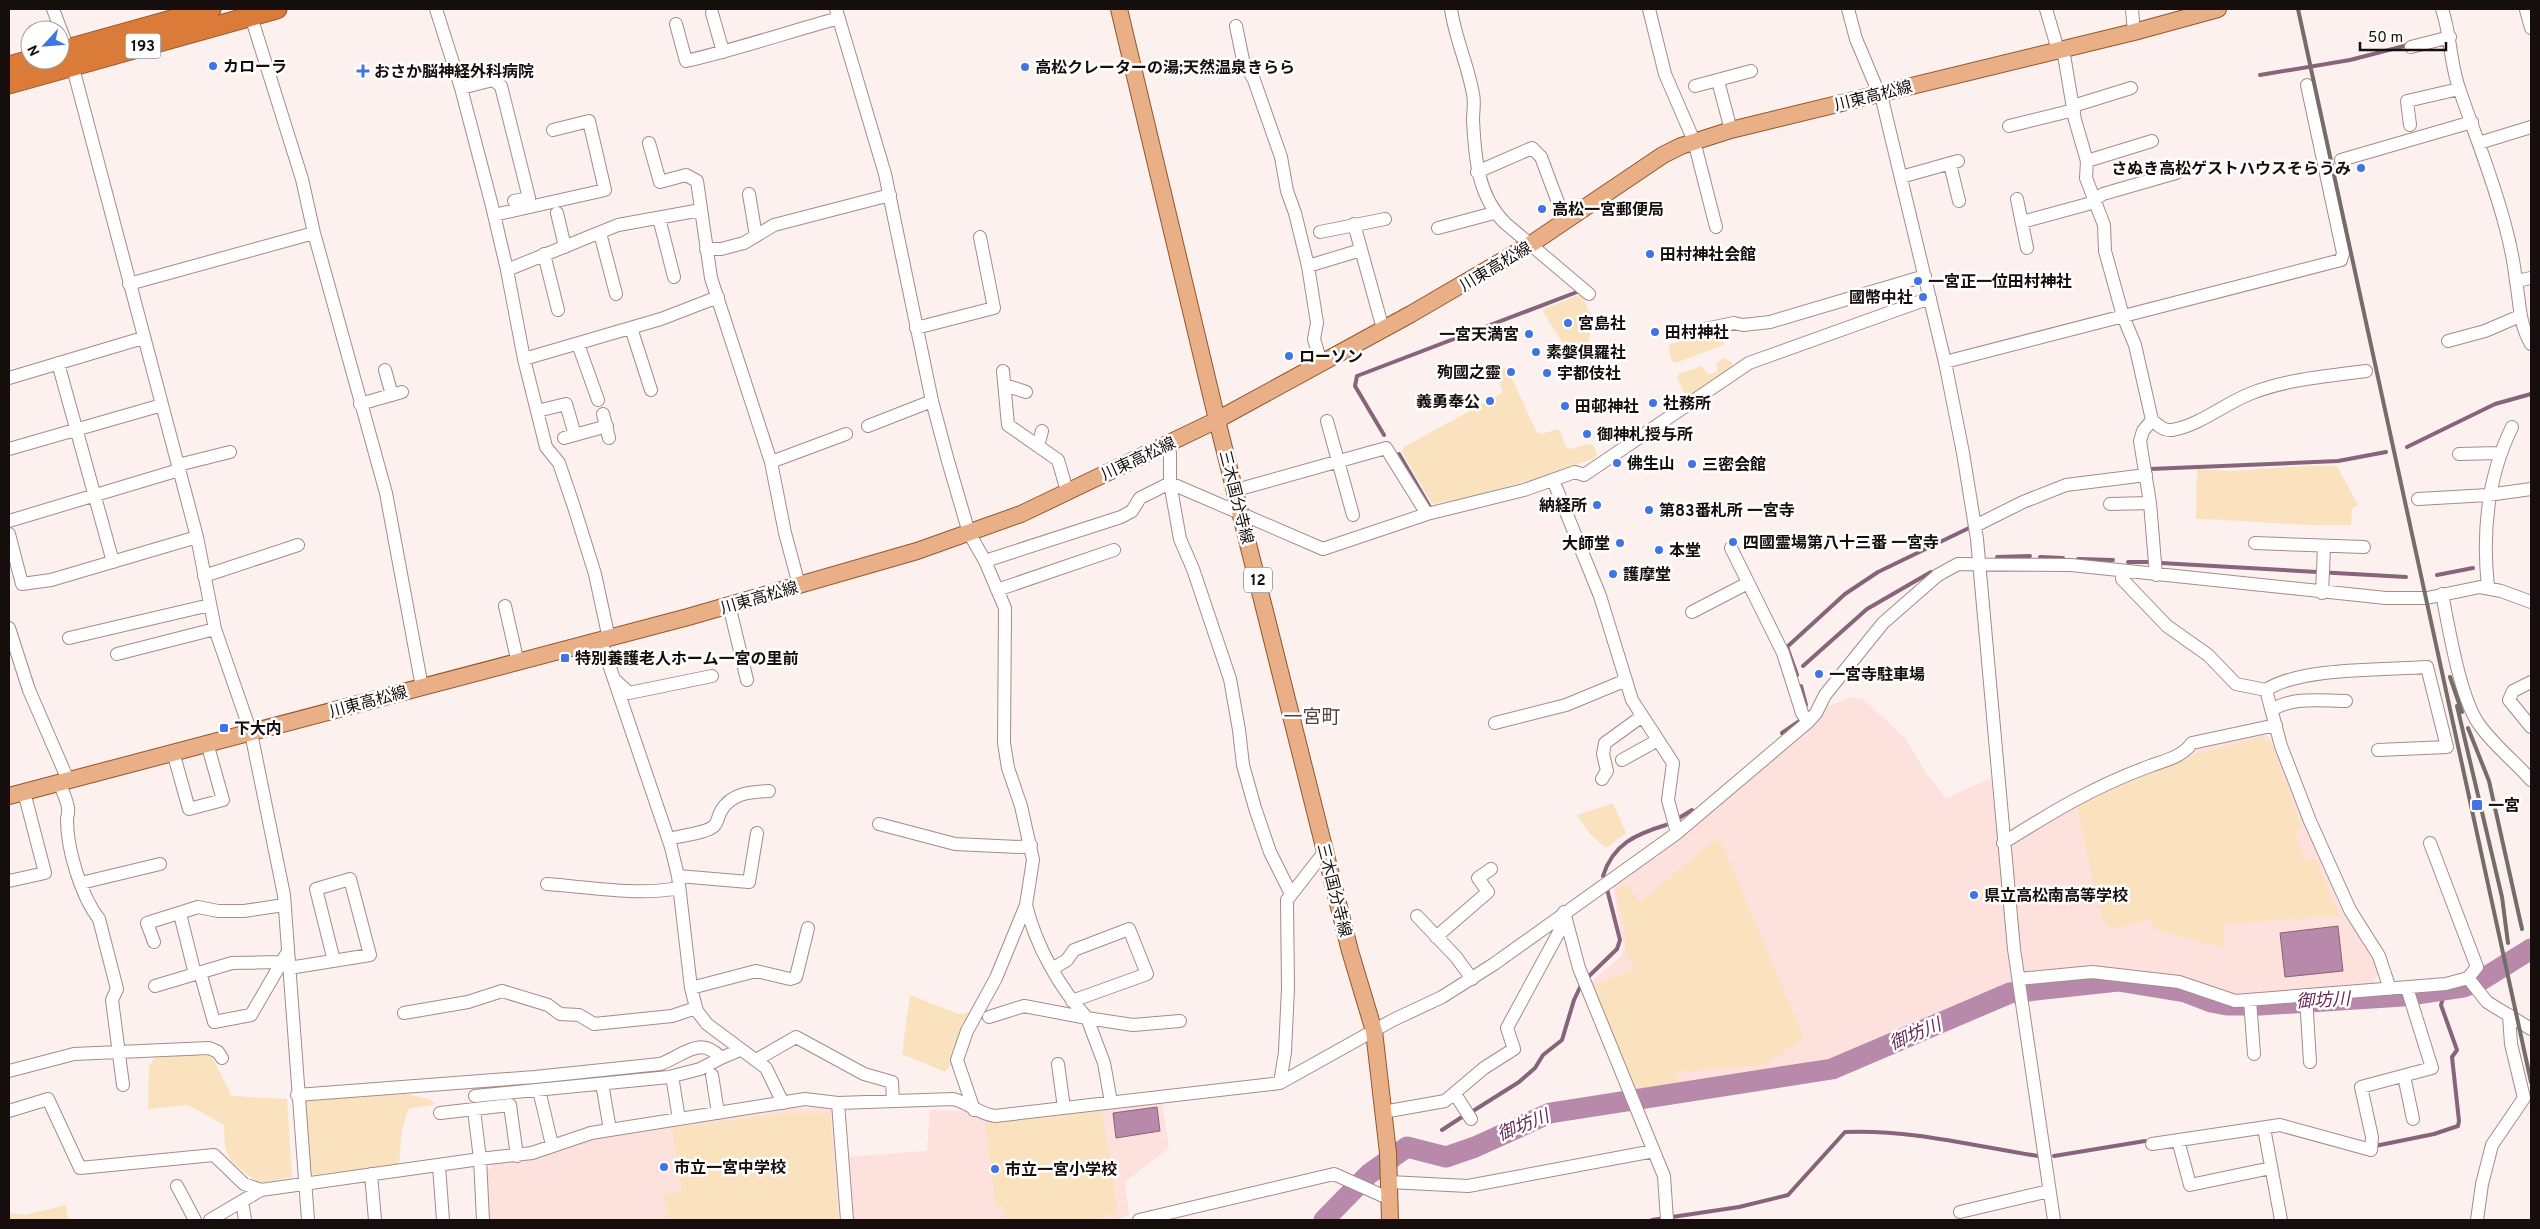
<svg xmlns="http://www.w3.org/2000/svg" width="2540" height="1229" font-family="Overpass,'Noto Sans JP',sans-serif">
<rect width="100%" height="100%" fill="#fcf1ef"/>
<path fill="#fde1dd" d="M 1852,697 L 1863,699 L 1906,739 L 1926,773 L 1946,798 L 1991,778 L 2000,851 L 2039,825 L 2118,782 L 2181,761 L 2182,756 L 2205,745 L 2264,733 L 2274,741 L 2339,905 L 2364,943 L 2379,971 L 2374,983 L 2236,998 L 2094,968 L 2015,982 L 1835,1065 L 1636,1095 L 1589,983 L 1619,958 L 1624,949 L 1612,884 L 1824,708 Z
M 1162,1101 L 1169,1148 L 1125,1182 L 1129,1215 L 1115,1220 L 852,1220 L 847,1157 L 927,1151 L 930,1110 L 967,1111 L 987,1121 Z
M 829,1107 L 834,1113 L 842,1220 L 490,1220 L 487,1171 L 493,1163 L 539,1156 L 580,1140 L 785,1108 Z"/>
<path fill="#fae2be" d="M 1578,295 L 1582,296 L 1593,320 L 1588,346 L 1573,353 L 1568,352 L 1543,312 L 1544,309 Z
M 1719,331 L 1721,333 L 1724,345 L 1675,363 L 1672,361 L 1668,346 L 1670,344 Z
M 1723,358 L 1732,362 L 1732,368 L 1689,395 L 1684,393 L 1677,378 L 1679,374 L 1702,366 L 1709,375 L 1718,371 L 1716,363 Z
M 1505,368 L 1508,370 L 1537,433 L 1542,434 L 1557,429 L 1560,431 L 1566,447 L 1571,449 L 1589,444 L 1593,445 L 1597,455 L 1595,458 L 1540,477 L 1467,498 L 1432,504 L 1402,452 L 1404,447 L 1501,394 L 1502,390 L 1496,372 Z
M 2307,466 L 2337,466 L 2358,505 L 2352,509 L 2351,525 C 2299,527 2248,520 2196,519 L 2197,469 L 2227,471 Z
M 2263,737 L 2272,744 L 2301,825 L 2296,836 L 2305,860 L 2315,858 L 2340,916 L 2224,924 L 2224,948 L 2153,929 L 2150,919 L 2113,929 L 2102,921 L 2076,805 L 2120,784 L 2192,758 L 2192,755 Z
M 1613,803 L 1626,833 L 1606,848 L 1589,833 L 1577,815 Z
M 1716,839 L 1723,846 L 1804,1038 L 1765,1065 L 1675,1072 L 1681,1085 L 1636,1092 L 1592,987 L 1635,968 L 1625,954 L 1627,941 L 1616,890 L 1628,884 L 1639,903 Z
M 910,995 L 959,1014 L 975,1012 L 951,1065 L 945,1072 L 902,1054 Z
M 191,1055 L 212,1057 L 232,1096 L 287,1099 L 292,1177 L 259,1183 C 232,1162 224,1163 224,1125 L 188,1105 L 148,1109 L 149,1067 L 154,1058 Z
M 406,1094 L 429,1099 L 436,1104 L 408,1109 L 402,1130 L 399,1164 L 309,1175 L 303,1100 Z
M 1102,1111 L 1118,1214 L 1102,1216 L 1099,1220 L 1006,1220 L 1003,1206 L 996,1207 L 985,1124 Z
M 786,1113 L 830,1113 L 838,1220 L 669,1220 L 663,1195 L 682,1191 L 672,1128 Z
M 66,1205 L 68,1220 L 9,1220 L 9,1213 L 25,1215 Z"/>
<path fill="#b889aa" stroke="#87647b" d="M 2338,926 L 2343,971 L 2285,977 L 2280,933 Z
M 1157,1107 L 1160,1131 L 1116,1138 L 1113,1113 Z"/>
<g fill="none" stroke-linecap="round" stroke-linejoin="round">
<path stroke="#87647b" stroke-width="4" d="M 2260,75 L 2350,60 L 2408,45
M 1384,435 L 1355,386 L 1357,376 L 1577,292
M 2407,447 L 2495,404 L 2531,394
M 1399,454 L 1431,509
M 2150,469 L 2338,461 L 2386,452
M 1997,557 L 2030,556
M 2040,557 L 2063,558
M 2078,559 L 2113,560
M 2128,562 L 2151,562
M 2161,563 L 2406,577
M 2437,575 L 2473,568
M 1803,666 L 1867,609 L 1931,572
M 1797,675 L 1787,647 L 1845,594 L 1878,572 L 1969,528
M 1801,686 L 1806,705
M 1782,733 L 1801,720
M 1679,818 L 1692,810
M 1603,876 C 1613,844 1636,834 1666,825
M 1587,978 L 1617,949 L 1620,940 L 1607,889
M 1473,1111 L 1519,1082 L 1535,1068 L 1543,1055 L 1562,1040 L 1574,1000 L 1582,983
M 1442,1130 L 1465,1115
M 2375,1146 L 2434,1134 L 2458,1126 L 2459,1121 L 2452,1057 L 2457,1050 L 2441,1005 L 2445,990
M 2054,1156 L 2145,1141
M 1652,1220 L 1739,1207 L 1788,1195 L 1845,1132 C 1909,1129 1975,1146 2038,1156"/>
<path stroke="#b889aa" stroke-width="21" d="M 1324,1220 L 1369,1174 L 1407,1147 L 1446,1157 L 1475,1147 L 1550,1113 L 1832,1069 L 2010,993 L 2118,981 L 2185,992 L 2211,1002 L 2227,1005 L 2260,1005 L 2403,996 L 2463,987 L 2478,982 L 2531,949"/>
<defs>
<path id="minor" d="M 53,9 L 68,49 L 197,537 L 215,629 L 251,733 L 284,895 L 308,1220
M 436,9 L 461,88 L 492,206 L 507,270 L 524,359 L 546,447 L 559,463 L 574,507 L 595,574 L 609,639
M 836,9 L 885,174 L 932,401 L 948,461 L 969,533 L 985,561 L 1005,608 L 1004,743 L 1008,768 L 1021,806 L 1033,860 L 1026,905 L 996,978 L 967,1031 L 957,1060 L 974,1110
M 1451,9 C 1455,38 1468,65 1473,94 C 1475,102 1473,111 1473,120 C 1475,157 1477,195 1505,223 L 1589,294
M 1649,9 L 1665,74 L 1694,141 L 1716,227
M 1848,9 L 1856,39 L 1883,103 L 1945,362 L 1963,453 L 1977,539 L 2014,949 L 2054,1220
M 2046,9 L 2058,50
M 2132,9 L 2134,32
M 2442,9 C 2451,35 2450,65 2460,91 C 2475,135 2493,179 2505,225 C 2510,243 2514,263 2516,281 C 2520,303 2519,324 2531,344
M 249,10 L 302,179 L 314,233 L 386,493 L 422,687
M 2526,10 L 2531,28
M 712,13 L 723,52
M 676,24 L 686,61 C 738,49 788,32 839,18
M 1236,26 L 1243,60 L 1254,80 L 1281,157 L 1287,191 L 1295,213 L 1308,266 L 1317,323 L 1314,339 L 1321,363
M 2411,47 L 2450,37
M 2063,49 L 2075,120 L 2087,161 L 2086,178 L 2104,225 L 2105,251 L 2123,316 L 2135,345 L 2152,420 L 2143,431 L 2140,441 L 2150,503 L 2156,575
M 1718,81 L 1731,130
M 1695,86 L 1751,71
M 461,88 L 493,80 L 501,86 L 529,198 L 514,201
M 2073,106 L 2131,88
M 2410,125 L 2407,101 L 2459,89
M 2009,126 L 2074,110
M 649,143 L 660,182 L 686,175 L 697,181 L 711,278 L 771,462 L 785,533 L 799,585
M 2479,143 L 2531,127
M 2341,160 L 2472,122
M 2087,161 L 2152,141
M 1950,164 L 1959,201
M 1477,172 L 1532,148 L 1541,157 L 1565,221
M 1901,177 L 1958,161
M 749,194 L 756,236
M 2017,199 L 2027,248
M 557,213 L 565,247
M 494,215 L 605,190 L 589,121 L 553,130
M 659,218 L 674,277
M 2022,222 L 2088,204 L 2103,194 L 2176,173
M 1354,224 L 1383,329
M 1438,228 L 1494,213
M 1320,232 L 1385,219
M 600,233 L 616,294
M 706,249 L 721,249 L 744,243 L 774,225 L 890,195
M 544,254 L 558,310
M 1308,266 L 1361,250
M 507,270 L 618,225 L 701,210
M 2516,281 L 2531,278
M 129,284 L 314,233
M 631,328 L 651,390
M 916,328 L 994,308 L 980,237
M 1695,331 L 1734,323 L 1743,325 L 1770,322 L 1925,276
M 2448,341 L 2485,331 L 2520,316
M 578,344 L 598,400
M 524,359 L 661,319 L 718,297
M 1945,362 L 2341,260 L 2343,253 L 2307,85
M 58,363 L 113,562
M 385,370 L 392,395
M 1003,371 L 1008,425 L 1058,460 L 1067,491
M 9,378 L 143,338
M 1005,385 L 1026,392
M 360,404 L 402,392
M 537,411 L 566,404 L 575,435
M 603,414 L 609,438
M 2152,420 C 2158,425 2163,431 2172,430 C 2201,425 2225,403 2252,393 C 2288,379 2329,376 2366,371
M 1327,421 L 1353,515
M 868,426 L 932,401
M 564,438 L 607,426
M 1167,445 L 1170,453 L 1170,483 L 1180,539 L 1193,569 L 1230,679 L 1239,730 L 1243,765 L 1255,808 L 1270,852 L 1291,894
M 1038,446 L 1042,431
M 9,449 L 162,405
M 2459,454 L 2499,453
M 771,462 L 846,434
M 178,465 L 230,452
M 1553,480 L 1600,596 L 1632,700 L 1673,763 L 1668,800 L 1677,833
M 1236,490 L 1386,448 L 1427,514
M 2418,499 L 2488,495 L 2531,489
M 2110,504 L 2150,503
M 9,521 L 179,470
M 1975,526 L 2023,502 L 2066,485 L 2146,475
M 9,534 L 22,584 L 51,580 L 197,537
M 2255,543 L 2364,547
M 1731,548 L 1783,653 L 1802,713 L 1808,722
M 985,561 L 1121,517 L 1132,511 L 1140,498 L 1170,483 L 1323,549 L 1427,514 L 1524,490 L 1575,472 L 1584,475 L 1749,363 L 1930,298
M 2123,571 L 2122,579 L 2167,626 L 2208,655 L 2236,684 L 2266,690 L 2281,746 L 2310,821 L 2350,910 L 2379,956 L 2390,989
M 204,576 L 298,545
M 2488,587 C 2482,531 2487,478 2512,427
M 997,590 L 1114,550
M 2322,593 L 2324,547
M 2442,594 C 2449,628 2460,701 2481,727 C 2495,746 2515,762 2531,780
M 729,605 L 747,680
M 505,606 L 518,663
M 1692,612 L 1748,583
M 9,628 L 29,690 L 68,780
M 69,638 L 210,605
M 601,641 L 671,847 L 678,876 L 691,988 L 697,1011 L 707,1024 L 766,1068 L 783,1103
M 117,654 L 215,629
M 616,681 L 629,693 L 712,676
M 2531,682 L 2513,691 L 2509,700 L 2531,727
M 2266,690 C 2300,667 2384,670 2427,667 L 2447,747 L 2378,750
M 2272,710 C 2294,696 2321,701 2346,701
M 1495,723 L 1566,705 L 1624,681
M 173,752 L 189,809 L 223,800 L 207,743
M 1622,760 L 1658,740
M 1602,779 L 1607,771 L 1603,754 L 1605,743 L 1641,717
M 59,782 C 62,790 67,800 68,808 C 69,812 67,816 67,820 C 67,849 81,896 99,919 L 117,989 L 112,1000 L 123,1085
M 879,824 L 955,844 L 1020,847 L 1031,845
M 669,839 C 679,836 707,833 714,826 C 718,822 718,816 721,811 C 731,793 750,792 769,791
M 2003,843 C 2052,812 2095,786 2150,766 C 2166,760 2182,757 2192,743 L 2276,725
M 678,876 L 749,882 L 757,833
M 9,881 L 45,873 L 24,792
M 81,883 L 160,864
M 547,884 C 588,887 639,896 679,888
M 1026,905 C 1036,946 1059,987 1087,1018 L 1133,1025 L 1180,1021
M 1564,912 L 1579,968 L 1664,1176 L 1667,1220
M 180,914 L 195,974
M 1417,916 L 1456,957 L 1472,979
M 1436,937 L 1488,892 L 1478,878 L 1491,869
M 154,942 L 147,923 L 198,907 L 218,911 L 244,911 L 284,905
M 289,968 L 370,955 L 350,879 L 316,889 L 334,961
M 1052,969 L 1067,960 L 1074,950 L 1129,929 L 1147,974 L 1072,1001
M 200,972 L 214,1022 L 251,1015 L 287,953
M 2468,978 L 2487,1002 L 2531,1029
M 2019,979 L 2092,972 L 2179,982 L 2235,1001 L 2446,984 L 2468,978 L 2477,967 L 2430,843
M 155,986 L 232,963 L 282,962
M 691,988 L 756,971 L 790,979 L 796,977 L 808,928
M 2306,997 L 2310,1062
M 2250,1000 L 2254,1054
M 404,1013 L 468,1002 L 502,991 L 548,1005 L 560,1014 L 579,1015 L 594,1024 L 672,1016 L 696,1008
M 989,1017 L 1024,1006 L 1087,1018 L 1104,1063 L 1111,1102
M 756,1060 L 796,1037 L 864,1074 L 892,1082 L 893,1101
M 1058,1064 L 1064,1108
M 9,1071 L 74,1054 L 209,1048 L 218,1052 L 222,1058
M 712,1075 L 718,1113
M 2404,1076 L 2413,1119
M 673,1082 L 679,1119
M 1280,1083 L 1285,1052 L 1288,988 L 1287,900 L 1325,851
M 603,1089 L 610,1130
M 539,1090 L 552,1145
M 1455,1094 L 1471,1119
M 297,1095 L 535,1077 L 660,1064 C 682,1057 699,1034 721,1058 L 740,1050
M 475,1096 L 669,1077 L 700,1069 L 721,1058
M 838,1103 L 847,1220
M 474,1110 L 480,1159 L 483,1220
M 9,1111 L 48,1099 L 80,1168 L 214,1155 L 244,1184 L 261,1190
M 1383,1112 L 1445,1101 L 1484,1068 L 1514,1049 L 1507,1028 L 1566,919
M 440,1113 L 510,1105 L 517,1156
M 2264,1128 L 2281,1220
M 2178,1140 L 2190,1185 L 2271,1168
M 2152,1144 L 2280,1125 L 2371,1150 L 2372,1137 L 2361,1087 L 2432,1068 L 2407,988
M 439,1166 L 443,1220
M 371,1174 L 375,1220
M 1389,1182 L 1468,1186 L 1654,1151
M 177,1186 L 195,1220
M 242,1201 L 245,1220
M 1960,1212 L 2049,1191
M 210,1220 L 261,1190 L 480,1159 L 532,1153 L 591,1133 L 805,1099 L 838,1103 L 953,1099 C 969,1103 979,1114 995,1116 L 1280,1083 L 1393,1020 L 1442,997 L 1494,964 L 1677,833 L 1808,722 L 1816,713 L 1825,695 L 1883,623 L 1938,575 L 1958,564 L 2071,565 L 2386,598 L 2427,598 L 2480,587 L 2501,591 L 2531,602
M 1139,1220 L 1334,1174 L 1390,1199
M 2477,1220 L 2482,1184 L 2492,1145 L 2524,1098 L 2511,1044 L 2509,1015"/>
<path id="major" d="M 1119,9 L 1217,420 L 1350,951 L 1374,1031 L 1388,1153 L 1390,1220
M 9,796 L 688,617 L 917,551 L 1021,514 L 1217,420 L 1411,314 L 1531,244 L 1663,155 L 1681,146 L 1731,130 L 2134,32 L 2218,9"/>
<path id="highway" d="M 60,51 L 211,9
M 9,66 L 30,60
M 9,84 L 277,9"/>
</defs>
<use href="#minor" stroke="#a48c88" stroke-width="14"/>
<use href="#major" stroke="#95552a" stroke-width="18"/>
<use href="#highway" stroke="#95552a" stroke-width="21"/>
<use href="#minor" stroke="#fff" stroke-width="12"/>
<use href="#major" stroke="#e9b088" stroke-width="16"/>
<use href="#highway" stroke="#da7b39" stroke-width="19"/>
<path stroke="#766d6b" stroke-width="4" d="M 2298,9 L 2531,1082
M 2450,677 L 2462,712
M 2457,706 L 2502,897 L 2508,943
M 2468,728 L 2489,781 L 2522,929"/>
</g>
<g fill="#4074e4" stroke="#fff" stroke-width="2">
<circle cx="213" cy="66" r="5"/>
<circle cx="1025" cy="67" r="5"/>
<path d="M360.5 63.5h5v5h5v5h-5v5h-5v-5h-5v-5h5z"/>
<circle cx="2361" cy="168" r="5"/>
<circle cx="1542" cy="209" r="5"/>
<circle cx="1650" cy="254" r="5"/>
<circle cx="1918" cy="281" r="5"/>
<circle cx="1923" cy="297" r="5"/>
<circle cx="1568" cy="323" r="5"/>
<circle cx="1655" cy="332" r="5"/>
<circle cx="1529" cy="334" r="5"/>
<circle cx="1536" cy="352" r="5"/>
<circle cx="1289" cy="356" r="5"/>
<circle cx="1511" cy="372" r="5"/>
<circle cx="1547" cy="373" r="5"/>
<circle cx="1490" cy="401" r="5"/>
<circle cx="1653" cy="403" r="5"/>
<circle cx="1565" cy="406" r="5"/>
<circle cx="1587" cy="434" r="5"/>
<circle cx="1617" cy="463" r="5"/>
<circle cx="1692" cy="464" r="5"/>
<circle cx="1597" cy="505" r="5"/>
<circle cx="1649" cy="510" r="5"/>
<circle cx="1733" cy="542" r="5"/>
<circle cx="1620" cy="543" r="5"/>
<circle cx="1659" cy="550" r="5"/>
<circle cx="1613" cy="574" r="5"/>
<rect x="560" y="653" width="10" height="10" rx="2.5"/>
<circle cx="1819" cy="674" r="5"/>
<rect x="219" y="723" width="10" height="10" rx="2.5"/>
<rect x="2471" y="799" width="12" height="12" rx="2.5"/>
<circle cx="1974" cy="895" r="5"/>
<circle cx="664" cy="1167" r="5"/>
<circle cx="995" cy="1169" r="5"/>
</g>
<g text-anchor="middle" stroke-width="5" stroke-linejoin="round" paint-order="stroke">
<g fill="#fff" stroke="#5c5656" stroke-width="1">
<rect x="125.5" y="33.5" width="35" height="25" rx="4"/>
<rect x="1244" y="567.5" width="28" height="25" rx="4"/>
</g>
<g font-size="15" font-weight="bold" fill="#160e0d">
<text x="143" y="51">193</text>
<text x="1258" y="585">12</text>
</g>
<g font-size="16" font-weight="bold" fill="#160e0d" stroke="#fff" text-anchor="start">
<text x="223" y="72">カローラ</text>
<text x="1035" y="73">高松クレーターの湯;天然温泉きらら</text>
<text x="374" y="77">おさか脳神経外科病院</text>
<text x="2351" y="174" text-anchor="end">さぬき高松ゲストハウスそらうみ</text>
<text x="1552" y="215">高松一宮郵便局</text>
<text x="1660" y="260">田村神社会館</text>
<text x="1928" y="287">一宮正一位田村神社</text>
<text x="1913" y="303" text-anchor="end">國幣中社</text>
<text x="1578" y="329">宮島社</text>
<text x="1665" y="338">田村神社</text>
<text x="1519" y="340" text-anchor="end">一宮天満宮</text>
<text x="1546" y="358">素媻倶羅社</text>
<text x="1299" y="362">ローソン</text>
<text x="1501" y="378" text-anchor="end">殉國之靈</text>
<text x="1557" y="379">宇都伎社</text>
<text x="1480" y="407" text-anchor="end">義勇奉公</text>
<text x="1663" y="409">社務所</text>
<text x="1575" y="412">田邨神社</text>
<text x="1597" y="440">御神札授与所</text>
<text x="1627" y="469">佛生山</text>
<text x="1702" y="470">三密会館</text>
<text x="1587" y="511" text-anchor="end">納経所</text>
<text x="1659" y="516">第83番札所 一宮寺</text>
<text x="1743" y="548">四國霊場第八十三番 一宮寺</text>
<text x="1610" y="549" text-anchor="end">大師堂</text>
<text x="1669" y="556">本堂</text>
<text x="1623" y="580">護摩堂</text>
<text x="575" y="664">特別養護老人ホーム一宮の里前</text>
<text x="1829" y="680">一宮寺駐車場</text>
<text x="234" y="734">下大内</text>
<text x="2488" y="811">一宮</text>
<text x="1984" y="901">県立高松南高等学校</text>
<text x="674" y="1173">市立一宮中学校</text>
<text x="1005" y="1175">市立一宮小学校</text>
</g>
<g font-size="16" fill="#160e0d" stroke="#fff">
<text transform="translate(1873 95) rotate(-14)" y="6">川東高松線</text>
<text transform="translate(1495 266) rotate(-31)" y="6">川東高松線</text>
<text transform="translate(1138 458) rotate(-25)" y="6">川東高松線</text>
<text transform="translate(1237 497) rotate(76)" y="6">三木国分寺線</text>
<text transform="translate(759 597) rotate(-16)" y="6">川東高松線</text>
<text transform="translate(368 701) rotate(-15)" y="6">川東高松線</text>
<text transform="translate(1335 890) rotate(76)" y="6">三木国分寺線</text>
</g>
<g font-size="18" font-style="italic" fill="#662b57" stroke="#fff">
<text transform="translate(2323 1000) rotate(-3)" y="6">御坊川</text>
<text transform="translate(1915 1034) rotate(-23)" y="6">御坊川</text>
<text transform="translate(1523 1125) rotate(-22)" y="6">御坊川</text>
</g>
<g font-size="19" fill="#543f3c" stroke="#fff">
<text x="1312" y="723">一宮町</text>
</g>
</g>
<rect width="2540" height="1229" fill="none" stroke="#160e0d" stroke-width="20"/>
<g transform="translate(45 45) rotate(244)"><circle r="24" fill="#ffffff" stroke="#a29f9e"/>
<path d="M0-4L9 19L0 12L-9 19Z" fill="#4074e4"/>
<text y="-8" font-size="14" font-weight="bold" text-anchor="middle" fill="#160e0d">N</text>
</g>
<path d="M2360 42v8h86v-8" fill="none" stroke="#160e0d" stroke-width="2.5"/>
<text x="2368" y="42" font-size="15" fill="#160e0d" stroke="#ffffff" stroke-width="4" paint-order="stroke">50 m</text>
</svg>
